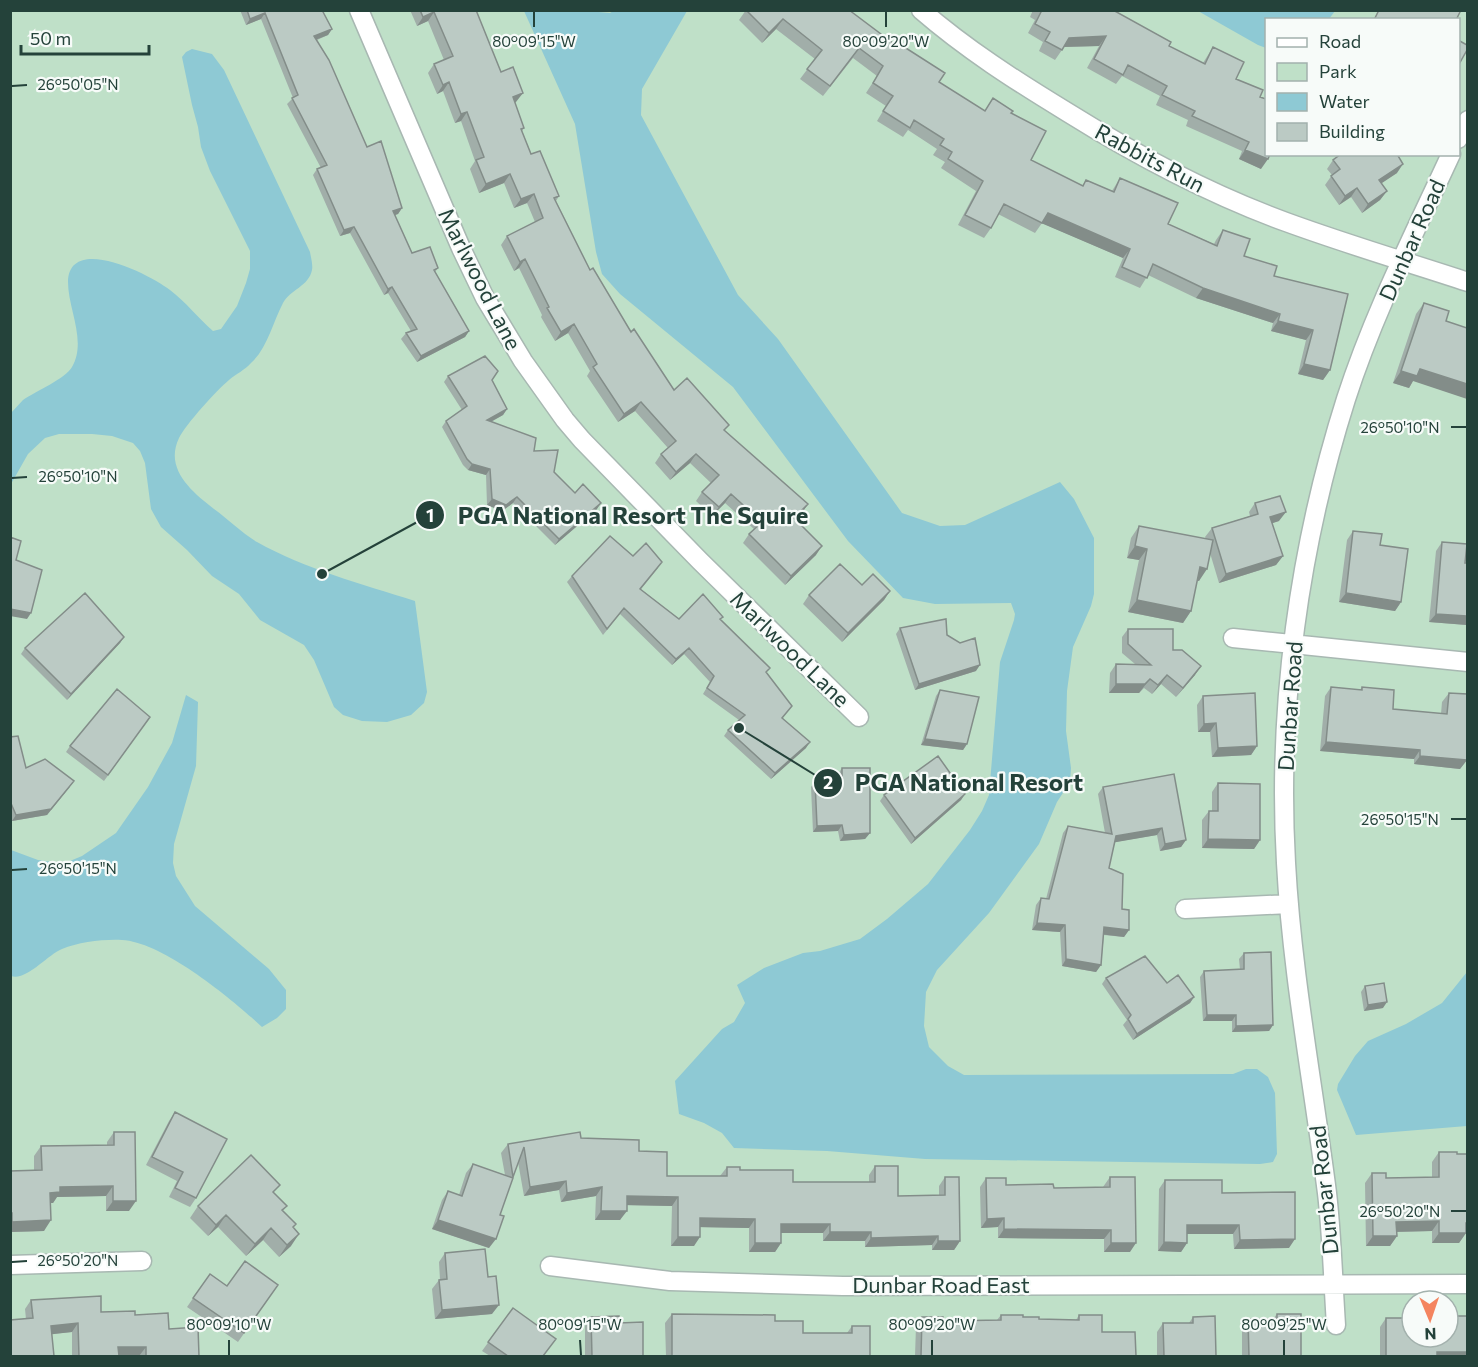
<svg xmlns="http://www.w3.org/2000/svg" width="1478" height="1367" font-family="Commissioner,sans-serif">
<rect width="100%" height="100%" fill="#e6efeb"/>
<path fill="#bfe0c8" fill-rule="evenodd" d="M 10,11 L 1467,11 L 1467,1356 L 11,1356 ZM 1266,20 L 1458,20 L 1458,154 L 1266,154 ZM 1412,1301 L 1448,1301 L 1448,1337 L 1412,1337 Z"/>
<path fill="#8ec9d4" d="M 587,11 L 610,13 L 615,10 L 687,11 L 642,89 L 641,115 L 738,295 L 778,339 L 902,513 L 940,526 L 965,525 L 1060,482 L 1074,499 L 1094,538 L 1094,594 L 1091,606 L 1073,647 L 1067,691 L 1066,731 L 1071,768 L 1070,782 L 1057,802 L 1039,844 L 989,913 L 937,970 L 926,992 L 924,1026 L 929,1047 L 948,1066 L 964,1075 L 1233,1074 L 1246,1069 L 1257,1069 L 1268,1077 L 1275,1093 L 1277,1154 L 1273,1162 L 1260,1164 L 925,1159 L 827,1151 L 734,1148 L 722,1133 L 704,1123 L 679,1114 L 675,1081 L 722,1029 L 734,1022 L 745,1003 L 737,985 L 764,968 L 803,953 L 820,951 L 860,939 L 887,919 L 928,884 L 970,830 L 982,811 L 989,795 L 1000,662 L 1014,620 L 1015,614 L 1011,603 L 935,604 L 903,598 L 848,541 L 733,387 L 620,294 L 602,274 L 596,252 L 575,124 L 524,11 Z
M 1198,11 L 1335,11 L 1329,19 L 1266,20 L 1266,48 L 1258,45 Z
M 192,49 L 212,54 L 224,70 L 310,252 C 311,258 313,265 312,270 C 309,286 290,290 283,303 C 273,322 267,349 251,363 C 245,370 236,374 229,380 C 217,390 186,424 179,438 C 164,469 192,492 214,509 C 228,519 242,533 257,542 C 305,569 362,584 415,601 L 427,692 L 424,703 L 411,715 L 387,722 L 362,721 L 343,715 L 334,707 L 314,660 L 304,645 L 260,620 L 239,594 L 212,576 L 187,550 L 161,527 L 151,509 L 145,463 L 140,451 L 133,443 L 112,436 L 92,434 L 59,434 L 45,438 L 28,454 L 11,484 L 11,413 C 15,409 19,404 23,400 C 36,391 65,379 72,367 C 87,341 68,309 68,282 C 69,233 151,275 170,290 C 186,302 198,318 213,331 L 221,329 L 237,306 L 246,283 L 250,269 L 250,251 L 210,171 L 201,147 L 198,127 L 192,105 L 182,57 L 186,52 Z
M 186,695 L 198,702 L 196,766 L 174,844 L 173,863 L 176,876 L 195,906 L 269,969 L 286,990 L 286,1009 L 277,1018 L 262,1027 C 232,999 163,942 122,940 C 104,939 79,942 62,949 C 47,955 27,981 11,976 L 11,850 L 38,860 L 60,863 L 70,861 L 82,856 L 116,833 L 148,787 L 172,743 Z
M 1467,972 L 1467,1126 L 1356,1135 L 1337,1090 L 1338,1084 L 1355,1056 L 1368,1041 L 1406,1024 L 1442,1003 Z"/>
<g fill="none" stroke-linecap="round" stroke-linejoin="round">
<defs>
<path id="minor" d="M 359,10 L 461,248 L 485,298 L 523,361 L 565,420 L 582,440 L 700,561 L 859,717
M 921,10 C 966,49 1016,81 1067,112 C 1136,155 1209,194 1286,222 C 1346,244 1407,262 1468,282
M 1458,139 L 1468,120
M 1233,638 L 1468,662
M 1185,909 L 1289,904
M 10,1265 L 142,1261
M 550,1266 L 670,1281 L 843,1286 L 1468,1284
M 1336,1325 C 1333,1281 1332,1236 1327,1193 C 1313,1083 1292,974 1286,863 C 1277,707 1299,547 1346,399 C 1373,315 1414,234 1451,154"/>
</defs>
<use href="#minor" stroke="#a8b8b2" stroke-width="21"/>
<use href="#minor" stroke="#fff" stroke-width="18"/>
</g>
<path fill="#a1aea9" d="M 240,10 L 322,10 L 332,29 L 328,35 L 317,40 L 367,147 L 402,208 L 398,214 L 395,215 L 412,253 L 438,268 L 435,272 L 469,331 L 465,337 L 417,362 L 401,339 L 406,333 L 411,331 L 388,293 L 384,295 L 350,233 L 340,236 L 313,175 L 317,169 L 321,168 L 287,104 L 293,98 L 261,19 L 246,25 Z
M 410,10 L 476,10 L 501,72 L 516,102 L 515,103 L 524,128 L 522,131 L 531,154 L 559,196 L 556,201 L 590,270 L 631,332 L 674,390 L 725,431 L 802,513 L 796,519 L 816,555 L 785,585 L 743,543 L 749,534 L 754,529 L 725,503 L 712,516 L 696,501 L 702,492 L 711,483 L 690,463 L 670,480 L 655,463 L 661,454 L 668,448 L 635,411 L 618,422 L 587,376 L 590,371 L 568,333 L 555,341 L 541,317 L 542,315 L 519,268 L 514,271 L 501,245 L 507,236 L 535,222 L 527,203 L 514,208 L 504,183 L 479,193 L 470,169 L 475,161 L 461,121 L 455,123 L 443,91 L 437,94 L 428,73 L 434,64 L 444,60 L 428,21 L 417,26 Z
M 746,10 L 849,10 L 939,82 L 985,111 L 1011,113 L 1031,160 L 1082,186 L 1086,180 L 1112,191 L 1120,178 L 1168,224 L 1214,244 L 1216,240 L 1223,230 L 1244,256 L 1274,276 L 1348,294 L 1330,370 L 1323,380 L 1298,374 L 1306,340 L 1271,331 L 1273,323 L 1196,298 L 1148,275 L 1140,288 L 1115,277 L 1123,258 L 1042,223 L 1035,233 L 998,214 L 991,228 L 984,238 L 958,225 L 976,191 L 941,168 L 945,162 L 933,155 L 937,149 L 908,130 L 903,137 L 877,121 L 886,106 L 866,93 L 877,76 L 853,58 L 823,96 L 800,79 L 815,59 L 776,29 L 762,43 L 739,20 Z
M 1033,10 L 1113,10 L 1169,46 L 1203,63 L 1213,47 L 1236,79 L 1260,97 L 1261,169 L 1239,159 L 1242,151 L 1186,126 L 1188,120 L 1156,105 L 1160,96 L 1122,76 L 1116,84 L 1087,68 L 1099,46 L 1064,47 L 1055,60 L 1039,51 L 1043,42 L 1028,33 L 1035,20 L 1030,17 Z
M 1333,160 L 1397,173 L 1381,183 L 1387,191 L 1380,200 L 1362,213 L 1351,197 L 1339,205 L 1325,185 L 1332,175 L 1327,169 Z
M 1424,303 L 1446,321 L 1413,381 L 1409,388 L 1393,383 L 1416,314 Z
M 448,376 L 492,380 L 507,409 L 503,415 L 491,422 L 534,451 L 575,493 L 597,509 L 555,545 L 513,503 L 502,511 L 487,505 L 486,475 L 468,470 L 463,465 L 442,427 L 446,421 L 462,410 L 444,382 Z
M 1255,503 L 1279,521 L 1272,523 L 1283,556 L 1276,565 L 1219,583 L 1210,553 L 1199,581 L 1197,580 L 1191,611 L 1183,623 L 1128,612 L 1139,560 L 1127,558 L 1131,538 L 1139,526 L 1206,539 L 1205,537 L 1212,528 L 1250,516 L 1249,512 Z
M 1353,531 L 1380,545 L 1401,602 L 1395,611 L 1339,602 L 1347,540 Z
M 1442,542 L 1465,563 L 1467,563 L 1467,625 L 1429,622 L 1436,551 Z
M 633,556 L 658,568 L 641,589 L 679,619 L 721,620 L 767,674 L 783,718 L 806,748 L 771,779 L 724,736 L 728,730 L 739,720 L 703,694 L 710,682 L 684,654 L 672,665 L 620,614 L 603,635 L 567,582 L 572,576 Z
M 862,585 L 890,591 L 884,600 L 842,642 L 803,604 L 809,595 Z
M 900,628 L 947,635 L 976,671 L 915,690 L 896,634 Z
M 1128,629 L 1173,650 L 1195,675 L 1176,697 L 1161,684 L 1152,694 L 1144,688 L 1139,693 L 1109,693 L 1110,673 L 1116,664 L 1135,664 L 1122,653 L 1122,637 Z
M 124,637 L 120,643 L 67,700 L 21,654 L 25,648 Z
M 1331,687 L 1360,690 L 1362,687 L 1393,709 L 1441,714 L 1442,702 L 1449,693 L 1467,694 L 1467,760 L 1460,769 L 1414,764 L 1414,759 L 1320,751 L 1325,696 Z
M 940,690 L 967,744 L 963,750 L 921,745 L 936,696 Z
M 1203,696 L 1257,746 L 1251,755 L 1212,757 L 1210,732 L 1198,732 L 1197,705 Z
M 150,717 L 104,781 L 66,752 L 70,746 Z
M 10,737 L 26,768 L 70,787 L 47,815 L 12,821 L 10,818 Z
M 842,768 L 870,833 L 865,839 L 840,841 L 838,831 L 813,832 L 811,787 L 815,781 L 838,780 L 838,774 Z
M 1218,783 L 1260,840 L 1254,849 L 1202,848 L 1202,820 L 1209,811 L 1212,811 L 1212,792 Z
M 1103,787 L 1186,840 L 1181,847 L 1160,851 L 1157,835 L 1115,842 L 1109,868 L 1129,930 L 1124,937 L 1104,935 L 1101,965 L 1096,972 L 1062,966 L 1060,932 L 1032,930 L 1036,905 L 1041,898 L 1046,899 L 1063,833 L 1068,826 L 1105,833 L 1098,794 Z
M 965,794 L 961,800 L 911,844 L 880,801 L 884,795 Z
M 1244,953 L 1273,1025 L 1269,1031 L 1232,1032 L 1232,1021 L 1203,1021 L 1200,977 L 1204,971 L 1240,970 L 1239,959 Z
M 1106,978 L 1167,983 L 1194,997 L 1190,1003 L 1133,1040 L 1123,1025 L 1127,1020 L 1102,984 Z
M 1365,986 L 1383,1008 L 1364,1011 L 1361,992 Z
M 175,1112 L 196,1198 L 190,1207 L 169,1197 L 177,1181 L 146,1165 L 169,1121 Z
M 114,1132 L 129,1211 L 106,1211 L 106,1196 L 57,1197 L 53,1203 L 51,1203 L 44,1231 L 10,1232 L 10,1171 L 34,1171 L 34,1156 L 41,1146 L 107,1146 L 107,1142 Z
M 581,1138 L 639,1151 L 667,1176 L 720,1176 L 727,1167 L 793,1182 L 869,1182 L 869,1175 L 875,1166 L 898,1196 L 939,1196 L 939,1186 L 945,1177 L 960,1241 L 954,1250 L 932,1250 L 932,1245 L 865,1247 L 865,1241 L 823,1241 L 823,1233 L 781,1233 L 781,1243 L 775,1252 L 749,1252 L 749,1228 L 700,1227 L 694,1246 L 671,1246 L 672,1206 L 627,1205 L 620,1220 L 595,1220 L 596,1196 L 561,1202 L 559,1190 L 524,1196 L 518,1162 L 489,1248 L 432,1229 L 442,1200 L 448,1191 L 459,1195 L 466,1173 L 473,1164 L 505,1175 L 501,1153 L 508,1144 Z
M 1439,1152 L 1457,1154 L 1467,1154 L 1467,1233 L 1466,1233 L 1459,1243 L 1432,1243 L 1432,1231 L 1397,1232 L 1397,1236 L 1390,1246 L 1366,1246 L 1365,1183 L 1372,1173 L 1386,1178 L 1432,1177 L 1432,1162 Z
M 1110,1177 L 1130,1252 L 1104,1252 L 1104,1239 L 998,1238 L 998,1227 L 981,1228 L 980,1187 L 986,1178 L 1006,1185 L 1054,1188 L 1103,1187 Z
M 1165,1180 L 1222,1193 L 1289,1248 L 1234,1249 L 1233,1234 L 1187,1234 L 1187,1243 L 1181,1252 L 1158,1251 L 1159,1189 Z
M 274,1193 L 287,1206 L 283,1211 L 296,1224 L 293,1228 L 291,1246 L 279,1257 L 263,1240 L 246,1256 L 218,1227 L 208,1236 L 190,1218 L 198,1206 Z
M 445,1253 L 492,1314 L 435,1319 L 432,1289 L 439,1280 L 440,1280 L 439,1262 Z
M 210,1274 L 227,1286 L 278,1285 L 238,1342 L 187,1307 Z
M 31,1300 L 101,1312 L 135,1315 L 169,1329 L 199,1356 L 72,1356 L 72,1332 L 52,1334 L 26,1319 L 25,1309 Z
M 513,1308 L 544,1356 L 490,1356 L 482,1351 Z
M 672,1314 L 775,1321 L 803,1333 L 847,1333 L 852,1326 L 870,1356 L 666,1356 L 665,1323 Z
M 1277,1314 L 1301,1356 L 1242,1356 L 1242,1328 L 1248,1319 L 1273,1319 Z
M 1001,1315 L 1039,1319 L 1076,1320 L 1079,1315 L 1136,1356 L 915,1356 L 916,1326 L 922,1317 L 943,1321 L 997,1320 Z
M 1453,1316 L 1467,1356 L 1380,1356 L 1380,1327 L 1386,1318 L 1451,1318 Z
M 591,1317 L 619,1323 L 643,1356 L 585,1356 L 585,1326 Z
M 1193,1317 L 1216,1356 L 1157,1356 L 1157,1332 L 1163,1323 L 1189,1323 Z"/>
<path fill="#838d89" d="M 434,12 L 428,21 L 417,26 L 423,17 Z
M 265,13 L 261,19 L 246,25 L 250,19 Z
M 783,19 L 776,29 L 762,43 L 769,33 Z
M 332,29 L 328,35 L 310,42 L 314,36 Z
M 1106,36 L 1099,46 L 1062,47 L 1069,38 Z
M 449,82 L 443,91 L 437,94 L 443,85 Z
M 523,93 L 516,102 L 506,106 L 513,97 Z
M 467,112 L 461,121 L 455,123 L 461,114 Z
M 1245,150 L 1268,159 L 1261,169 L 1239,159 Z
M 1403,164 L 1397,173 L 1373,189 L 1379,180 Z
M 510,174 L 504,183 L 479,193 L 486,184 Z
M 1357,188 L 1351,197 L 1339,205 L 1345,196 Z
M 1387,191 L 1380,200 L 1362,213 L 1368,204 Z
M 534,194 L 527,203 L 514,208 L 521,199 Z
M 402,208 L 398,214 L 389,217 L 393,211 Z
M 1048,213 L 1130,249 L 1123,258 L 1041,223 Z
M 354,227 L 350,233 L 340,236 L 344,230 Z
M 525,259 L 519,268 L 514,271 L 520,262 Z
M 392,287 L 388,293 L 384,295 L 388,289 Z
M 1203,288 L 1280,314 L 1273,323 L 1196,298 Z
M 1278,321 L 1313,330 L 1306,340 L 1271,331 Z
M 574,324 L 568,333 L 555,341 L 561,332 Z
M 469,331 L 465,337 L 417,362 L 421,356 Z
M 1304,364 L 1330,370 L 1323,380 L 1298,374 Z
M 1420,369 L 1467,384 L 1467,399 L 1413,381 L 1409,388 L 1393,383 L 1401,371 Z
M 641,402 L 635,411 L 618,422 L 624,414 Z
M 507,409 L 503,415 L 483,426 L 487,420 Z
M 696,454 L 690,463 L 670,480 L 676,472 Z
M 472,464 L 490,469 L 486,475 L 468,470 Z
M 731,494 L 725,503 L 712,516 L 719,507 Z
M 517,497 L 513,503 L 502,511 L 487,505 L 492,499 Z
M 601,503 L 597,509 L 555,545 L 559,539 Z
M 808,504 L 802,513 L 788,527 L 794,518 Z
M 1286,512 L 1279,521 L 1264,526 L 1270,517 Z
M 822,546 L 816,555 L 785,585 L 791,576 Z
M 1135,546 L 1147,549 L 1139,560 L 1127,558 Z
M 1283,556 L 1276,565 L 1219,583 L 1226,574 Z
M 1200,567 L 1207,569 L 1199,581 L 1191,579 Z
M 890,591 L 884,600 L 842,642 L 848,633 Z
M 1346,593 L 1401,602 L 1395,611 L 1339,602 Z
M 1137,600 L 1191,611 L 1183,623 L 1128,612 Z
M 10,609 L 31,613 L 27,619 L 10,616 Z
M 1436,614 L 1467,616 L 1467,625 L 1429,622 Z
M 124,637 L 120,643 L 67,700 L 71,694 Z
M 689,648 L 684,654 L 672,665 L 676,659 Z
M 980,665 L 976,671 L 915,690 L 919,684 Z
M 1201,666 L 1195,675 L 1176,697 L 1183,688 Z
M 1167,675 L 1161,684 L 1152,694 L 1158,685 Z
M 1150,679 L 1139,693 L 1109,693 L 1116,684 Z
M 1216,723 L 1210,732 L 1198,732 L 1204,724 Z
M 925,739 L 967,744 L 963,750 L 921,745 Z
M 810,742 L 806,748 L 771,779 L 775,773 Z
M 1326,742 L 1420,750 L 1414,759 L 1320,751 Z
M 1257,746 L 1251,755 L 1212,757 L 1218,748 Z
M 1420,756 L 1467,760 L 1460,769 L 1414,764 Z
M 74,781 L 47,815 L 12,821 L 16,815 Z
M 965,794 L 961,800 L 911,844 L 915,838 Z
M 842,825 L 838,831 L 813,832 L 817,826 Z
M 1162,828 L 1157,835 L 1111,843 L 1116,836 Z
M 870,833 L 865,839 L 840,841 L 844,835 Z
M 1208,839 L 1260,840 L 1254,849 L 1202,848 Z
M 1186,840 L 1181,847 L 1160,851 L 1165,844 Z
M 1037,923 L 1065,925 L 1060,932 L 1032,930 Z
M 1104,927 L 1129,930 L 1124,937 L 1099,934 Z
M 1066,959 L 1101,965 L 1096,972 L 1062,966 Z
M 1194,997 L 1190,1003 L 1133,1040 L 1137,1034 Z
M 1387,1002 L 1383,1008 L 1364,1011 L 1368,1005 Z
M 1207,1015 L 1236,1015 L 1232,1021 L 1203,1021 Z
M 1273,1025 L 1269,1031 L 1232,1032 L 1236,1026 Z
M 566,1181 L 559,1190 L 524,1196 L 530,1187 Z
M 113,1186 L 106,1196 L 57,1197 L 53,1203 L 43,1203 L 50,1193 L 60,1187 Z
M 602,1187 L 596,1196 L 561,1202 L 567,1193 Z
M 627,1196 L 678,1197 L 672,1206 L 621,1205 Z
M 113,1201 L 136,1201 L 129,1211 L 106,1211 Z
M 601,1211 L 627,1211 L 620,1220 L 595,1220 Z
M 226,1215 L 218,1227 L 208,1236 L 216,1225 Z
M 700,1218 L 755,1219 L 749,1228 L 694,1227 Z
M 1004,1218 L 998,1227 L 981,1228 L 987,1219 Z
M 51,1220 L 44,1231 L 10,1232 L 10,1224 L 12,1222 Z
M 438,1220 L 496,1239 L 489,1248 L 432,1229 Z
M 1439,1221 L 1432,1231 L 1389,1232 L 1396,1222 Z
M 1466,1223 L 1467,1223 L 1467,1233 L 1459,1233 Z
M 781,1224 L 830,1224 L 823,1233 L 775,1233 Z
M 1187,1225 L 1239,1225 L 1233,1234 L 1181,1234 Z
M 271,1228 L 263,1240 L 246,1256 L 255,1244 Z
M 1004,1229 L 1111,1230 L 1104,1239 L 998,1238 Z
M 830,1232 L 871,1232 L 865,1241 L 823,1241 Z
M 1439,1233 L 1466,1233 L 1459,1243 L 1432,1243 Z
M 299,1234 L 291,1246 L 279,1257 L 287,1245 Z
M 938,1236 L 932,1245 L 865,1247 L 871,1238 Z
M 1373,1236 L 1397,1236 L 1390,1246 L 1366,1246 Z
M 678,1237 L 700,1237 L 694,1246 L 671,1246 Z
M 1295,1239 L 1289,1248 L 1234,1249 L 1240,1240 Z
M 938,1241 L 960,1241 L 954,1250 L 932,1250 Z
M 1164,1242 L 1187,1243 L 1181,1252 L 1158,1251 Z
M 755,1243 L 781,1243 L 775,1252 L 749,1252 Z
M 1111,1243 L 1136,1243 L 1130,1252 L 1104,1252 Z
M 499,1305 L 492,1314 L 435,1319 L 442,1310 Z
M 78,1323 L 72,1332 L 45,1335 L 51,1326 Z
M 118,1347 L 146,1347 L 139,1356 L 112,1356 Z
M 1437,1352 L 1467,1352 L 1467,1356 L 1434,1356 Z"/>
<path fill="#bbcac4" stroke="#838d89" stroke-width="1.5" d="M 247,10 L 322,10 L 332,29 L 314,36 L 329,60 L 367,147 L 381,141 L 402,208 L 393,211 L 412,253 L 430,247 L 438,268 L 434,270 L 469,331 L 421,356 L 406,333 L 417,329 L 392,287 L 388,289 L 354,227 L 344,230 L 317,169 L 327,165 L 292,98 L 298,95 L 265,13 L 250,19 Z
M 420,10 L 476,10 L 501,72 L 513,67 L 523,93 L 513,97 L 524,128 L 521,129 L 531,154 L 540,151 L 559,196 L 554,198 L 590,270 L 593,268 L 631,332 L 634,329 L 674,390 L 687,378 L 729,425 L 724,430 L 808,504 L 794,518 L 822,546 L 791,576 L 749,534 L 762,522 L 731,494 L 719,507 L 702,492 L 719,475 L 696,454 L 676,472 L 661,454 L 676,441 L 641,402 L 624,414 L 593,367 L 597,364 L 574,324 L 561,332 L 547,308 L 549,307 L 525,259 L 520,262 L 507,236 L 543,218 L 534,194 L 521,199 L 510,174 L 486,184 L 476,160 L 484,157 L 467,112 L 461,114 L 449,82 L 443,85 L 434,64 L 453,56 L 434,12 L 423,17 Z
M 746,10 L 849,10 L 897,46 L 898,43 L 945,73 L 939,82 L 985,111 L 993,98 L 1013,111 L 1011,113 L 1046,131 L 1031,160 L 1083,186 L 1086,180 L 1114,192 L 1120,178 L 1178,203 L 1168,224 L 1217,246 L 1223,230 L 1250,239 L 1244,256 L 1277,266 L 1274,276 L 1348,294 L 1330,370 L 1304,364 L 1313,330 L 1278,321 L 1280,314 L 1203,288 L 1153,264 L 1147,278 L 1122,267 L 1130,249 L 1048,213 L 1042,223 L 1004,204 L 991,228 L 965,215 L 983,181 L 948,159 L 952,152 L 940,145 L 944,139 L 914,120 L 910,128 L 883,111 L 893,96 L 873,83 L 883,66 L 859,48 L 830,86 L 807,69 L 822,50 L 783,19 L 769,33 Z
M 1042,10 L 1113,10 L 1171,42 L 1169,46 L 1205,64 L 1213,47 L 1244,62 L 1236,79 L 1263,90 L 1260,97 L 1266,99 L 1266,154 L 1270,154 L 1268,159 L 1245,150 L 1249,142 L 1192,116 L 1195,111 L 1162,95 L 1167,86 L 1128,65 L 1123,75 L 1094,59 L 1106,36 L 1069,38 L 1062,50 L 1045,41 L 1050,32 L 1035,24 Z
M 1379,10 L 1461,10 L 1456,20 L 1374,20 Z
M 1458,40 L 1467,45 L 1467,50 L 1458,66 Z
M 1341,154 L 1397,154 L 1403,164 L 1379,180 L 1387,191 L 1368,204 L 1357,188 L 1345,196 L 1331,176 L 1340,169 L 1333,160 Z
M 1424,303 L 1449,311 L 1446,321 L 1467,328 L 1467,384 L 1420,369 L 1417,376 L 1401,371 Z
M 485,356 L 498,371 L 492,380 L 507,409 L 487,420 L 536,438 L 534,451 L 558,450 L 554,472 L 575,493 L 583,484 L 601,503 L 559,539 L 517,497 L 506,505 L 492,499 L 490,469 L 472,464 L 467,459 L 446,421 L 467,406 L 448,376 Z
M 1280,496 L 1286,512 L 1270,517 L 1283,556 L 1226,574 L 1212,528 L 1258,514 L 1255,503 Z
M 1139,526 L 1213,540 L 1207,569 L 1200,567 L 1191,611 L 1137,600 L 1147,549 L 1135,546 Z
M 1353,531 L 1382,534 L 1380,545 L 1408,549 L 1401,602 L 1346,593 Z
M 610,536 L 633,556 L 646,543 L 662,562 L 640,589 L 679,619 L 703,594 L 723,617 L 720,619 L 770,668 L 766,672 L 792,706 L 782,718 L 810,742 L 775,773 L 728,730 L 745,715 L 707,688 L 714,676 L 689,648 L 676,659 L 624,608 L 607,629 L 572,576 Z
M 10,537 L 21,541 L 16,560 L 42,570 L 31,613 L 10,609 Z
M 1442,542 L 1467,544 L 1465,563 L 1467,563 L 1467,616 L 1436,614 Z
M 840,564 L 862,585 L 873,574 L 890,591 L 848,633 L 809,595 Z
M 85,593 L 124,637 L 71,694 L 25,648 Z
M 946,619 L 947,635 L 960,643 L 975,638 L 980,665 L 919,684 L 900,628 Z
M 1128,629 L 1173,629 L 1173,650 L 1182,650 L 1201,666 L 1183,688 L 1167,675 L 1158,685 L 1150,679 L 1145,684 L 1116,684 L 1116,664 L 1151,665 L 1128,644 Z
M 1331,687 L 1362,690 L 1362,687 L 1394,690 L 1393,709 L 1447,714 L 1449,693 L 1467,694 L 1467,760 L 1420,756 L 1420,750 L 1326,742 Z
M 117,689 L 150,717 L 108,775 L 70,746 Z
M 940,690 L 979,697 L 967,744 L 925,739 Z
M 1255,693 L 1257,746 L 1218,748 L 1216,723 L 1204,724 L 1203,696 Z
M 18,736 L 26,768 L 45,759 L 74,781 L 51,809 L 16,815 L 10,801 L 10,737 Z
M 938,756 L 965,794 L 915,838 L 884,795 Z
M 842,768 L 870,768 L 870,833 L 844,835 L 842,825 L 817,826 L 815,781 L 842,779 Z
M 1174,774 L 1186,840 L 1165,844 L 1162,828 L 1116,836 L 1109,868 L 1123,874 L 1122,909 L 1129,910 L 1129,930 L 1104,927 L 1101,965 L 1066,959 L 1065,925 L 1037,923 L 1041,898 L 1049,899 L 1068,826 L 1112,834 L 1103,787 Z
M 1218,783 L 1260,784 L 1260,840 L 1208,839 L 1209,811 L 1218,811 Z
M 1271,952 L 1273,1025 L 1236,1026 L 1236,1015 L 1207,1015 L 1204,971 L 1244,969 L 1244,953 Z
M 1145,956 L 1167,983 L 1178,975 L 1194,997 L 1137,1034 L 1128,1019 L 1131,1015 L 1106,978 Z
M 1384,983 L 1387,1002 L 1368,1005 L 1365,986 Z
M 175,1112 L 227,1139 L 196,1198 L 175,1188 L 183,1172 L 152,1157 Z
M 114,1132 L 135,1132 L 136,1201 L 113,1201 L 113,1186 L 60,1187 L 60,1192 L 50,1193 L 51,1220 L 12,1222 L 12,1213 L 10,1213 L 10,1171 L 42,1170 L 41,1146 L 114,1145 Z
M 580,1132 L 581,1138 L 639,1140 L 639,1151 L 667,1152 L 667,1176 L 727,1176 L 727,1167 L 740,1167 L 740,1170 L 793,1170 L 793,1182 L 875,1182 L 875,1166 L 898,1166 L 898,1196 L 945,1195 L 945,1177 L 959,1177 L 960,1241 L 938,1241 L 938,1236 L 871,1238 L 871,1232 L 830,1232 L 830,1224 L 781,1224 L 781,1243 L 755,1243 L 755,1219 L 700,1218 L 700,1237 L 678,1237 L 678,1197 L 627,1196 L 627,1211 L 601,1211 L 602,1187 L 567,1193 L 566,1181 L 530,1187 L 524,1147 L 513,1177 L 508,1144 Z
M 1439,1152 L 1457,1152 L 1457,1154 L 1467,1154 L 1467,1223 L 1466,1223 L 1466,1233 L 1439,1233 L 1439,1221 L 1396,1222 L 1397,1236 L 1373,1236 L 1372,1173 L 1386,1173 L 1386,1178 L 1439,1177 Z
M 251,1155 L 280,1185 L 273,1192 L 287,1206 L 282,1210 L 296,1224 L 293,1227 L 299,1234 L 287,1245 L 271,1228 L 255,1244 L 226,1215 L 216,1225 L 198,1206 Z
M 473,1164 L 513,1178 L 500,1215 L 504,1216 L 496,1239 L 438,1220 L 448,1191 L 462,1196 Z
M 1110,1177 L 1135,1177 L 1136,1243 L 1111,1243 L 1111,1230 L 1004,1229 L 1004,1218 L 987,1219 L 986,1178 L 1006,1178 L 1006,1185 L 1053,1184 L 1054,1188 L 1110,1187 Z
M 1165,1180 L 1222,1180 L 1222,1193 L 1295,1192 L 1295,1239 L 1240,1240 L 1239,1225 L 1187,1225 L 1187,1243 L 1164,1242 Z
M 485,1249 L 488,1277 L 496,1276 L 499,1305 L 442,1310 L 439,1280 L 447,1279 L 445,1253 Z
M 245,1261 L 278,1285 L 244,1333 L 193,1298 L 210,1274 L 227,1286 Z
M 101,1296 L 101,1312 L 135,1311 L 135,1315 L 168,1313 L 169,1329 L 198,1327 L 199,1356 L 146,1356 L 146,1347 L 118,1347 L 119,1356 L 79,1356 L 78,1323 L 51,1326 L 54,1356 L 10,1356 L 10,1320 L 33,1318 L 31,1300 Z
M 513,1308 L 556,1339 L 543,1356 L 508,1356 L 488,1342 Z
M 672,1314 L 775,1315 L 775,1321 L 803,1321 L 803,1333 L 852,1333 L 852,1326 L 870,1326 L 870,1356 L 672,1356 Z
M 1277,1314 L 1301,1314 L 1301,1356 L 1249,1356 L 1248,1319 L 1277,1319 Z
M 1001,1315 L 1023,1315 L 1023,1317 L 1039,1317 L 1039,1319 L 1079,1320 L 1079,1315 L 1102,1315 L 1102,1332 L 1135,1332 L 1136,1356 L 921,1356 L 922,1317 L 943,1317 L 943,1321 L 1001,1320 Z
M 619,1316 L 619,1323 L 643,1322 L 643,1356 L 592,1356 L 591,1317 Z
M 1215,1316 L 1216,1356 L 1164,1356 L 1163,1323 L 1193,1323 L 1193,1317 Z
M 1453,1316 L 1467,1316 L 1467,1352 L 1437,1352 L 1437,1356 L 1386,1356 L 1386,1318 L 1412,1318 L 1412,1337 L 1448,1337 L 1448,1318 L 1453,1318 Z"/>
<path fill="none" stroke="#24423a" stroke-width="2" d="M 534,12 L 534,27M 886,12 L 886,27M 12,86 L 27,85M 1451,427 L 1466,427M 12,478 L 27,477M 1451,819 L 1466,819M 12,870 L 27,869M 1451,1211 L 1466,1211M 12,1262 L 27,1261M 229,1340 L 229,1355M 580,1340 L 581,1355M 932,1340 L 932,1355M 1284,1340 L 1284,1355"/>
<g text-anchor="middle" stroke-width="4.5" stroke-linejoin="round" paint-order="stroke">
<g font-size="22" fill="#24423a" stroke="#f7fbf9">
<text transform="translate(1150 158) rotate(28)" y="8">Rabbits Run</text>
<text transform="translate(1412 240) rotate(-66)" y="8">Dunbar Road</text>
<text transform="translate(480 279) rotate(63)" y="8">Marlwood Lane</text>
<text transform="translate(790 649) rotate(44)" y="8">Marlwood Lane</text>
<text transform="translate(1290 706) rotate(-86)" y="8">Dunbar Road</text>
<text transform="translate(1324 1190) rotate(-96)" y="8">Dunbar Road</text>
<text x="941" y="1293">Dunbar Road East</text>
</g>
</g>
<g font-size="15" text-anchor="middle" fill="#24423a" stroke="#f7fbf9" stroke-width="4.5" stroke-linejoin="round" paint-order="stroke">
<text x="534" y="47">80°09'15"W</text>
<text x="886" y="47">80°09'20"W</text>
<text x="78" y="90">26°50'05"N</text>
<text x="1400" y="433">26°50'10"N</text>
<text x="78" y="482">26°50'10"N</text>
<text x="1400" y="825">26°50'15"N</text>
<text x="78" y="874">26°50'15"N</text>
<text x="1400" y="1217">26°50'20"N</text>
<text x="78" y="1266">26°50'20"N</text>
<text x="229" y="1330">80°09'10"W</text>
<text x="580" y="1330">80°09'15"W</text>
<text x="932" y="1330">80°09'20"W</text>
<text x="1284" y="1330">80°09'25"W</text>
</g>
<path fill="none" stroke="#24423a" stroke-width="2" d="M322 574L430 515M739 728L828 783"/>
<g fill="#24423a" stroke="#f7fbf9" stroke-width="2">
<circle cx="322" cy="574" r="6"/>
<circle cx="739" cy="728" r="6"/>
<circle cx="430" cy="515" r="15"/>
<circle cx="828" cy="783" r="15"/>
</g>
<g font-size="18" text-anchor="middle" font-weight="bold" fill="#fff">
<text x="430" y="522">1</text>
<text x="828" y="789">2</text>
</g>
<g font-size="24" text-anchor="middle" font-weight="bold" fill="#24423a" stroke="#f7fbf9" stroke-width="4.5" stroke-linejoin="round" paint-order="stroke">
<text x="633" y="524">PGA National Resort The Squire</text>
<text x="969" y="791">PGA National Resort</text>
</g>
<rect width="1478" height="1367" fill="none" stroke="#24423a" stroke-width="24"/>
<rect x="1265" y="18" width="195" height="138" fill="#f7fbf9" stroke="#a3b1ad" stroke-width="1.5"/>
<rect x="1277" y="38" width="30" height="9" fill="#ffffff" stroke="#a3b1ad" stroke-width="1.5"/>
<text x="1319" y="48" font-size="18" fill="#24423a">Road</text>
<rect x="1277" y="63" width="30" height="18" fill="#bfe0c8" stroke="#a3b1ad" stroke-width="1.5"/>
<text x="1319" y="78" font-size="18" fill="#24423a">Park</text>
<rect x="1277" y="93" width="30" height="18" fill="#8ec9d4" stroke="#a3b1ad" stroke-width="1.5"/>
<text x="1319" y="108" font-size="18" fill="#24423a">Water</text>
<rect x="1277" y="123" width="30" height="18" fill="#bbcac4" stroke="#a3b1ad" stroke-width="1.5"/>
<text x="1319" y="138" font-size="18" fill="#24423a">Building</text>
<g transform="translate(1430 1319) rotate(178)"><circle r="28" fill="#f7fbf9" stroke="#a3b1ad" stroke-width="1.5"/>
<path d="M0-4.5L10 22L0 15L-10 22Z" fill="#f4845f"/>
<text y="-9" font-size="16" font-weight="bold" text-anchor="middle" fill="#24423a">N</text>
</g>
<path d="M21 45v9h128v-9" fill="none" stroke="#24423a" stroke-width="3"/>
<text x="30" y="45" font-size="18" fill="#24423a" stroke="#f7fbf9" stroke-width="4.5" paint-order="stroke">50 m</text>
</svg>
